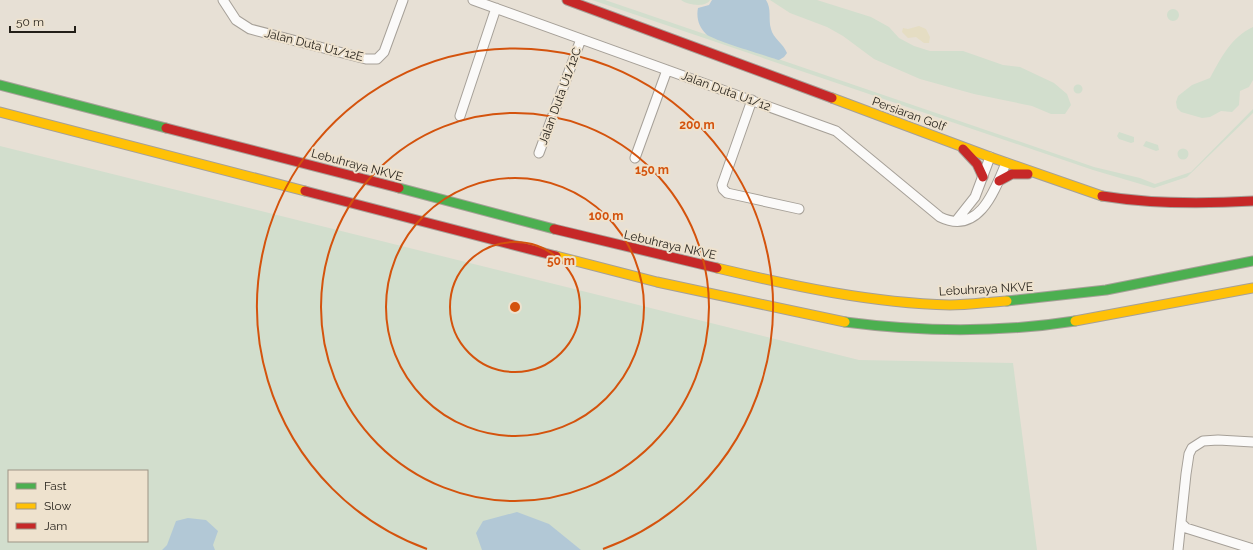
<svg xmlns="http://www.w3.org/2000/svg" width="1253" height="550" font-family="Raleway,sans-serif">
<rect width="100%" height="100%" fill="#e7e0d5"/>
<path fill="#d2decd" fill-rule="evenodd" d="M 592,0 L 605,0 L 1094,167 L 1140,178 L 1155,184 L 1191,172 L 1253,109 L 1253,113 L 1187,177 L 1154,188 L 1093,170 Z
M 681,0 L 710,0 C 706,8 687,5 681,0 Z
M 770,0 L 817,0 L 871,17 L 889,27 L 899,38 L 914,46 L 930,51 L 963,51 L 1003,65 L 1020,67 L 1054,83 L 1067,94 L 1071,105 L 1065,114 L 1051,114 L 1032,106 L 974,94 L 920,79 L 874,59 L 843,36 L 827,27 L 790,13 Z
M1167 15a6 6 0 1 1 12 0a6 6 0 1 1-12 0Z
M 1253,27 L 1253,80 L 1249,87 L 1240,91 L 1239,105 L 1232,112 L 1221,111 L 1210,117 L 1202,118 L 1181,112 L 1177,108 L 1176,102 L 1178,96 L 1192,85 L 1210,78 C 1221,58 1231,37 1253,27 Z
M1073.5 89a4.5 4.5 0 1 1 9 0a4.5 4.5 0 1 1-9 0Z
M 1119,132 L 1134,137 L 1134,142 L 1131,143 L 1119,139 L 1117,136 Z
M 1146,141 L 1158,145 L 1159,150 L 1156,151 L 1143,146 Z
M 0,146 L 859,360 L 1013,363 L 1037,550 L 0,550 ZM 9,471 L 147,471 L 147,541 L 9,541 Z
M1177.5 154a5.5 5.5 0 1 1 11 0a5.5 5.5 0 1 1-11 0Z"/>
<path fill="#e5ddc3" d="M 919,26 L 926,29 L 930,37 L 929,43 L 924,43 L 916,37 L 908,38 L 902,32 L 903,28 L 908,29 Z"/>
<path fill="#b2c8d6" d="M 712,0 L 766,0 C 772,9 768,19 771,29 C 773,38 783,43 787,53 L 784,57 L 779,60 C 767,56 712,40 706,34 C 699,27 696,18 698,8 L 709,5 Z
M 517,512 L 549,524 L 581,550 L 482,550 L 476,533 L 483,521 Z
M 188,518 L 206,520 L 218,531 L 213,545 L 215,550 L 162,550 L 167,545 L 176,521 Z"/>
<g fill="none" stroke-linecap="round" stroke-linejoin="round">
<defs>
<path id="street" d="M 223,0 L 236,20 L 250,29 L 366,59 L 377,59 L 384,52 L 403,0
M 473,0 L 836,131 L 940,217 C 979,236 995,190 1006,163
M 752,100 L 722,185 L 723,189 L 727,193 L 799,209
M 460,116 L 496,8
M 539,153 L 581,39
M 635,158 L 667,70
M 956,221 L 975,197 L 990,157
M 1181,523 L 1186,528 L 1253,549
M 1178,550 L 1186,474 L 1189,454 L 1192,448 L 1203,441 L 1218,440 L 1253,442"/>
<path id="fast" d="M 0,85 L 166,128
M 399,188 L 554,229
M 1007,301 L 1106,290 L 1253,261
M 845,322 C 922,332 999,333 1075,321"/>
<path id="slow" d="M 832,98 L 990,157 L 1102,196
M 0,112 L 305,191
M 556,256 L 657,282 L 845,322
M 717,268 C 792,286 872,303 950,305 C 969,305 988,302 1007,301
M 1075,321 L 1253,288"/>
<path id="jam" d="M 567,0 L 832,98
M 166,128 L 399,188
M 963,149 L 977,164 L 983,177
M 999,181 L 1012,174 L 1028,174
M 305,191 L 556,256
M 1102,196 C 1151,204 1204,204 1253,201
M 554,229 L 717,268"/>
</defs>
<use href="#street" stroke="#a6a098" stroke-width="11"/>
<use href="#fast" stroke="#a6a098" stroke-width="11"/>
<use href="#slow" stroke="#a6a098" stroke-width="11"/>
<use href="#jam" stroke="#a6a098" stroke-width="11"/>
<use href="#street" stroke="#fbfaf9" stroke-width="9"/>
<use href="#fast" stroke="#4caf50" stroke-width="9"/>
<use href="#slow" stroke="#ffc107" stroke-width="9"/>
<use href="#jam" stroke="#c62828" stroke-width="9"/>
</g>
<g fill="none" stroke="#d4530d" stroke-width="2">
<circle cx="515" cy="307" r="65"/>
<circle cx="515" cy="307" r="129"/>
<circle cx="515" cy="307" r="194"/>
<path d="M427 549A258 258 0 1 1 603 549"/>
</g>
<g text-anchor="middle" stroke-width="4" stroke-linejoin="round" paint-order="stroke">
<g font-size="12" fill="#231f18" stroke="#eee2ce">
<text transform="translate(314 45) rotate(14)" y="4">Jalan Duta U1/12E</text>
<text transform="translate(726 91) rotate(20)" y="4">Jalan Duta U1/12</text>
<text transform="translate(560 96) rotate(-70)" y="4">Jalan Duta U1/12C</text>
<text transform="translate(909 114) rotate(20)" y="4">Persiaran Golf</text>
<text transform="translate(357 165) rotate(15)" y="4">Lebuhraya NKVE</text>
<text transform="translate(670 245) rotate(13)" y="4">Lebuhraya NKVE</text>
<text transform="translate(986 289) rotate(-3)" y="4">Lebuhraya NKVE</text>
</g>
</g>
<circle cx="515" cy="307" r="6" fill="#d4530d" stroke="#eee2ce" stroke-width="2"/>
<g font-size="12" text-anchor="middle" font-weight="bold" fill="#d4530d" stroke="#eee2ce" stroke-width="4" stroke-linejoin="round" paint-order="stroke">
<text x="697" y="129">200 m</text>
<text x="652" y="174">150 m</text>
<text x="606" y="220">100 m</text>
<text x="561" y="265">50 m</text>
</g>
<rect x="8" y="470" width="140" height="72" fill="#eee2ce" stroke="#9d9485"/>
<rect x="16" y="483" width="20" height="6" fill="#4caf50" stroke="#9d9485"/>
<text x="44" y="490" font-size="12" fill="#231f18">Fast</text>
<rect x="16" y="503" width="20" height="6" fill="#ffc107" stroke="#9d9485"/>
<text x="44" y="510" font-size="12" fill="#231f18">Slow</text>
<rect x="16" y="523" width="20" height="6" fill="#c62828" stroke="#9d9485"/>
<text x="44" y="530" font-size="12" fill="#231f18">Jam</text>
<path d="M10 26v6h65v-6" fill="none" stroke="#231f18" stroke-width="2"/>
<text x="16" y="26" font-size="12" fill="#231f18" stroke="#eee2ce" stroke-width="3" paint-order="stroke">50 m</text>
</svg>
